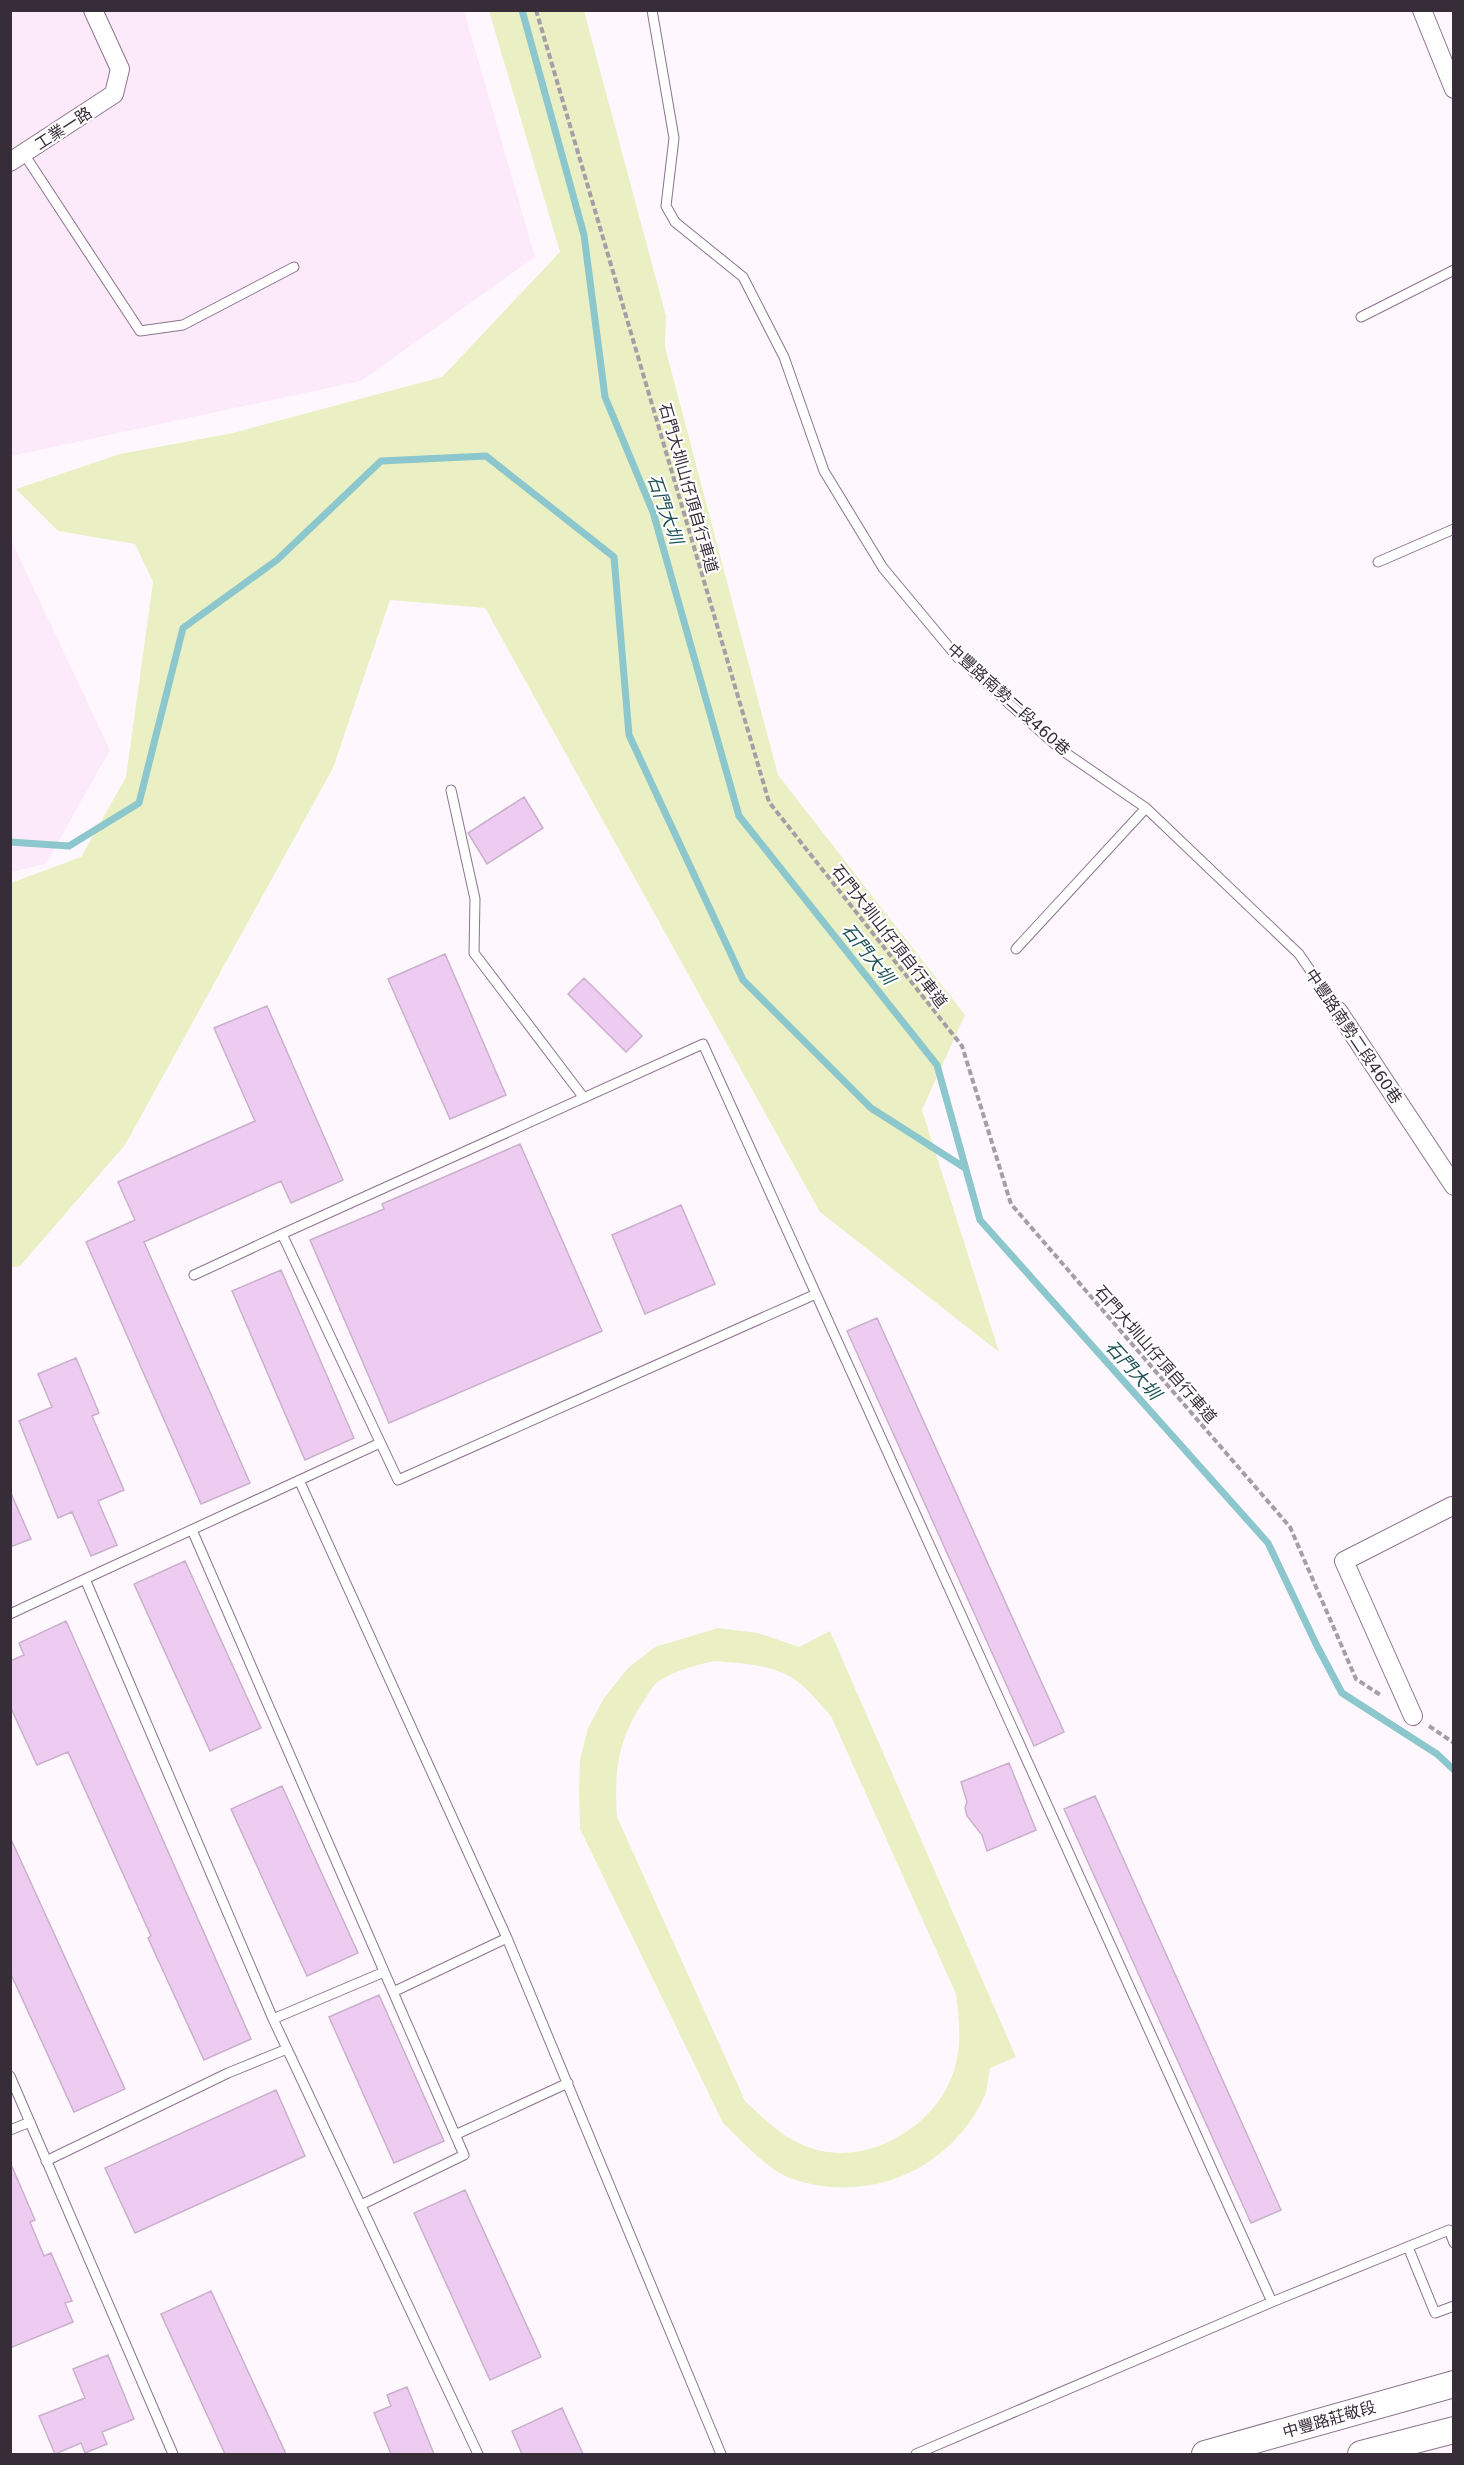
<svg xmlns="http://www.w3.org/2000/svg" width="1464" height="2465" font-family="'DejaVu Sans','Noto Sans TC',sans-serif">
<rect width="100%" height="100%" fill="#fef8fe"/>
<path fill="#fceafb" d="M 10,11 L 464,11 L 535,257 L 361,381 L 11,456 Z
M 10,538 L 110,750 L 46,864 L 11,872 Z"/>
<path fill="#eaf0c4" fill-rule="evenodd" d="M 489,11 L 584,11 L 666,316 L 665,347 L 778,775 L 965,1015 L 922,1110 L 999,1352 L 820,1212 L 485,608 L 390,600 L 333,768 L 125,1145 L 20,1266 L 11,1267 L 11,883 L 81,857 L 126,777 L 153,582 L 135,544 L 58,531 L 16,489 L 120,454 L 233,433 L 442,377 L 560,252 Z
M 718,1628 L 758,1633 L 799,1647 L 830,1631 L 1016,2057 L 990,2068 C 988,2076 988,2087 985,2095 C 952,2170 867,2206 790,2178 C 766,2169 741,2140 723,2123 L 580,1829 L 579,1789 L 580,1760 L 588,1728 L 604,1698 L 628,1668 L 655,1647 ZM 715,1661 C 737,1663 765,1664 785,1674 C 803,1682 818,1702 831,1716 L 956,1994 C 959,2019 962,2043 955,2067 C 940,2124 869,2168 811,2148 C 784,2139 765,2120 745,2101 L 617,1817 C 614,1769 618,1739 645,1699 C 649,1693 653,1685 659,1681 C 676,1670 696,1665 715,1661 Z"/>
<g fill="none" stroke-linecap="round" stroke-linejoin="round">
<path stroke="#8bc7cc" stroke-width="7" d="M 522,10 L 584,235 L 605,397 L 653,512 L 739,816 L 937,1065 L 980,1220 L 1268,1543 L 1317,1646 L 1342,1693 L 1437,1754 L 1454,1770
M 10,842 L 69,846 L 139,803 L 183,628 L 277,560 L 381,461 L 486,456 L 614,557 L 629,735 L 743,980 L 871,1108 L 965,1168"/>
</g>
<path fill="#eeccf1" stroke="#cab0cc" stroke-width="1.5" d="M 524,797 L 543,828 L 487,864 L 468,833 Z
M 445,954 L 506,1095 L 450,1119 L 388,979 Z
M 584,978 L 642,1036 L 626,1052 L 568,994 Z
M 267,1006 L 343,1180 L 291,1203 L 281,1181 L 144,1242 L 250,1483 L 201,1504 L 86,1242 L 135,1220 L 118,1182 L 255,1121 L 214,1028 Z
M 520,1144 L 602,1331 L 389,1423 L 310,1240 L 384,1209 L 382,1204 Z
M 681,1205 L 715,1284 L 645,1314 L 612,1235 Z
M 281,1270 L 354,1438 L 305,1460 L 232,1291 Z
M 877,1318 L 1064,1732 L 1034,1746 L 847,1331 Z
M 76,1358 L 99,1413 L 92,1416 L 124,1490 L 98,1501 L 117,1545 L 91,1556 L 72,1512 L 58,1518 L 19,1421 L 52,1407 L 38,1374 Z
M 10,1491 L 31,1539 L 10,1547 Z
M 185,1561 L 261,1728 L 210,1751 L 134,1584 Z
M 66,1621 L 251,2039 L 204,2060 L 148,1938 L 151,1936 L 68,1752 L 37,1765 L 10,1706 L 10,1661 L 24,1655 L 19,1643 Z
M 1009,1763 L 1036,1830 L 987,1851 L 982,1835 L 967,1816 L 965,1808 L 967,1802 L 961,1782 Z
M 282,1786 L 358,1953 L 307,1976 L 231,1809 Z
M 1095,1796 L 1281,2210 L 1251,2223 L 1064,1809 Z
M 10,1837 L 125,2089 L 74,2112 L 10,1972 Z
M 379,1995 L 444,2141 L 394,2163 L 329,2017 Z
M 276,2090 L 305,2156 L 135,2233 L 105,2168 Z
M 10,2162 L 35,2220 L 30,2222 L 44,2256 L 51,2253 L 72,2301 L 65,2303 L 73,2322 L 10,2348 Z
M 465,2190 L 541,2357 L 490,2380 L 414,2213 Z
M 211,2291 L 286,2454 L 225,2454 L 161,2314 Z
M 108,2355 L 134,2419 L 102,2432 L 107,2444 L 85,2453 L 81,2443 L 55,2454 L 39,2416 L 85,2398 L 73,2369 Z
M 407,2387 L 434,2454 L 391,2454 L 374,2413 L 391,2406 L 387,2395 Z
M 562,2408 L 583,2454 L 522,2454 L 512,2431 Z"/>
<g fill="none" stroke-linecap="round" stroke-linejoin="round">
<defs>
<path id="lane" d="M 652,10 L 674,138 L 666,206 L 675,222 L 743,277 L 784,357 L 824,471 L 883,568 L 958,658 L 1060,749 L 1146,808 L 1299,954 L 1338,1011
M 24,154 L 140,331 L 183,325 L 294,267
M 1361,317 L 1454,270
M 1378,562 L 1454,529
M 451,790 L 475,899 L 474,953 L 584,1098
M 1016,949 L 1146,808
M 703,1044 L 816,1294 L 398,1480 L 282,1234 Z
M 194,1275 L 282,1234
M 816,1294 L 1272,2302
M 380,1443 L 85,1579 L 273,2019 L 478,2454
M 299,1480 L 507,1938 L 721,2454
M 192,1530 L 464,2155 L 361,2205
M 10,1614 L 85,1579
M 393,1992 L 507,1938
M 273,2019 L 384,1972
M 10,2076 L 173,2454
M 10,2130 L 30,2122
M 455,2135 L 568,2083
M 46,2161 L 228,2073 L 287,2049
M 1408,2247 L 1435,2313 L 1454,2306
M 916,2454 L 1272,2302 L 1449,2230 L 1454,2243"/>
<path id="street" d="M 1422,10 L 1454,89
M 10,162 L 114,94 L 120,69 L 93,10
M 1338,1011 L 1454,1186
M 1413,1716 L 1344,1561 L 1452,1506"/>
<path id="secondary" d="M 1205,2454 L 1454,2384
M 1361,2454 L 1454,2430"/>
</defs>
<use href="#lane" stroke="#8c748e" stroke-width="11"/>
<use href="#street" stroke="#8c748e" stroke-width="20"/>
<use href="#secondary" stroke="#8c748e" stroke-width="28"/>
<path stroke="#a69ea6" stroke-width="4" stroke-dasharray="6 3" stroke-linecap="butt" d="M 536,10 L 769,802 L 962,1046 L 1011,1204 L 1290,1527 L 1356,1679 L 1382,1696
M 1429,1726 L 1454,1743"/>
<use href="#lane" stroke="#fff" stroke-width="9"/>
<use href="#street" stroke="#fff" stroke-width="18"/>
<use href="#secondary" stroke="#fff" stroke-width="26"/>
</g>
<g text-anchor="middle" stroke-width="4.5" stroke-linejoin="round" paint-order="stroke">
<g font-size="16" fill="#372d38" stroke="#fff">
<text transform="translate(63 128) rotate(-33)" y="6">工業一路</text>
<text transform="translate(689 488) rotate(74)" y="6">石門大圳山仔頂自行車道</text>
<text transform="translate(1009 699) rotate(42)" y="6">中豐路南勢二段460巷</text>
<text transform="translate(890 936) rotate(52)" y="6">石門大圳山仔頂自行車道</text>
<text transform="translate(1354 1036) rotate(56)" y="6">中豐路南勢二段460巷</text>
<text transform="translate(1156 1354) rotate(49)" y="6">石門大圳山仔頂自行車道</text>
<text transform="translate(1329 2419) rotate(-16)" y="6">中豐路莊敬段</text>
</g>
<g font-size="18" font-style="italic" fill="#1f5358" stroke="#fff">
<text transform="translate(665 509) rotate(71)" y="6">石門大圳</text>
<text transform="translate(868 954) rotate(51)" y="6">石門大圳</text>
<text transform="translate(1133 1370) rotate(48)" y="6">石門大圳</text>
</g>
</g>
<rect width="1464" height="2465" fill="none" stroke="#372d38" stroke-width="24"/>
</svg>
